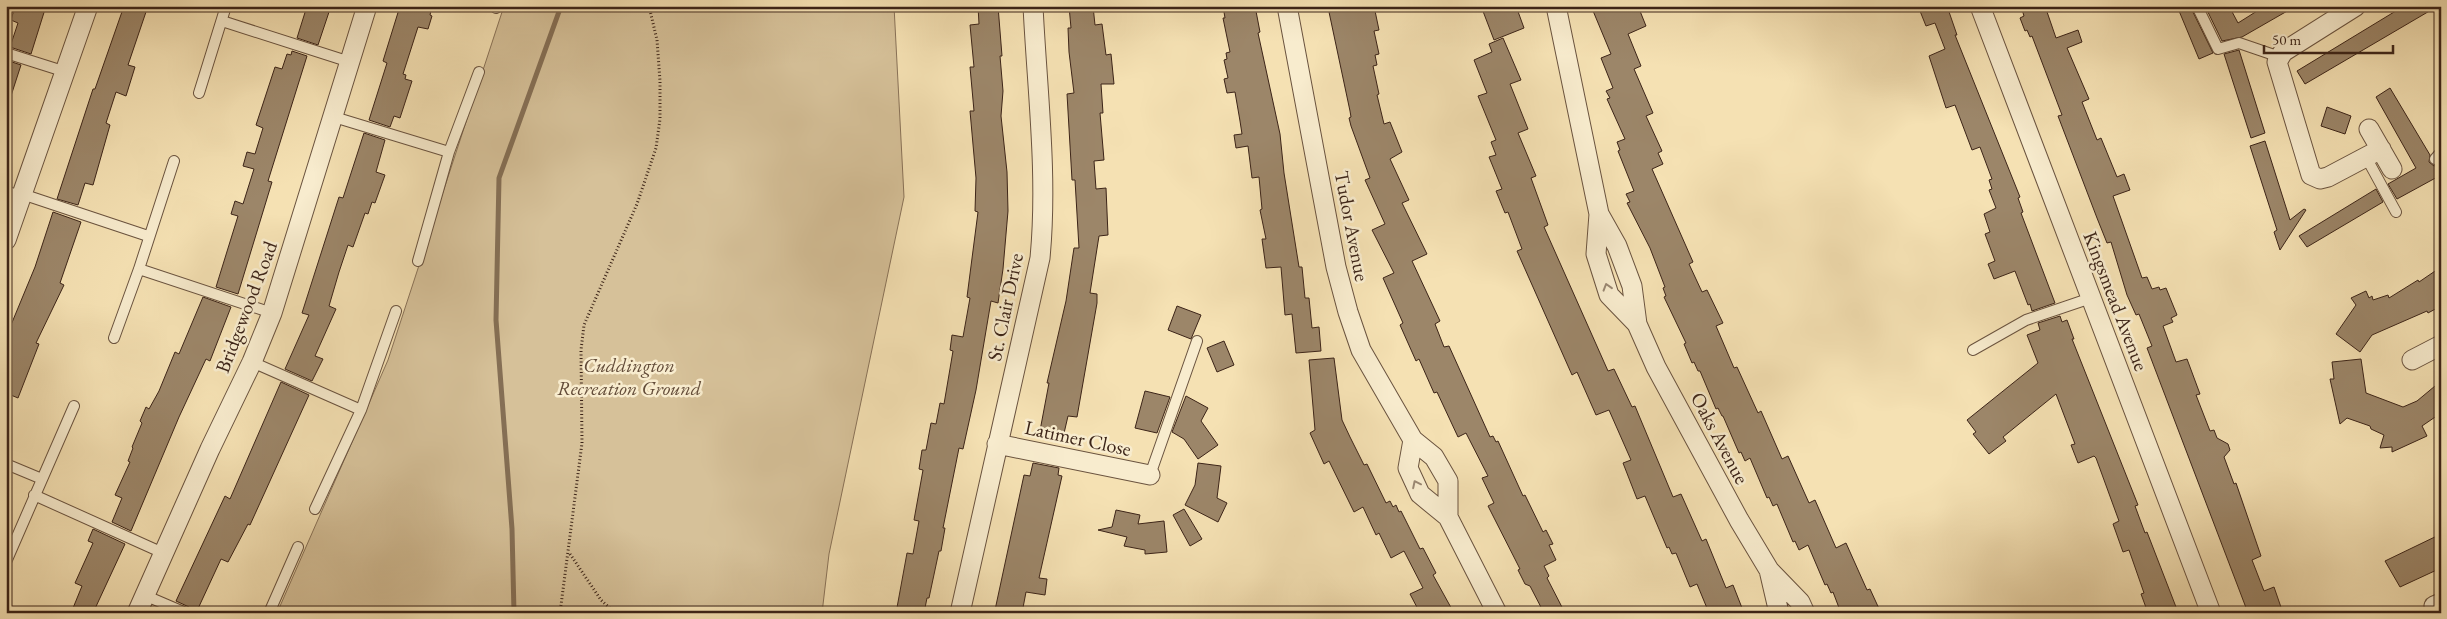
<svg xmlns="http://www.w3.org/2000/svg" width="2447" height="619" font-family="'EB Garamond',serif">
<rect width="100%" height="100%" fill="#f5e1b3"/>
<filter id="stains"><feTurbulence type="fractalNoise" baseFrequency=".004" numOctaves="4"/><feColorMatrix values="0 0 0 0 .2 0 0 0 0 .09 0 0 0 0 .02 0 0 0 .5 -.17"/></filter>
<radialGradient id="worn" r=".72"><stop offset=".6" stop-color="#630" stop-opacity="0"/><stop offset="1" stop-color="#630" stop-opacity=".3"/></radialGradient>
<path fill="#d6c199" stroke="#897258" d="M 504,6 L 894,6 L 904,197 L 829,554 L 822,613 L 277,613 L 388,360 Z"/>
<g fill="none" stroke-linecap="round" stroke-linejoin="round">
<path stroke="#856f55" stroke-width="5" d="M 514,613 L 512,529 L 496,320 L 499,178 L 561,6"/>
</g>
<path fill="#9c8669" stroke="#3c2418" d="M 15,6 L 46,6 L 31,54 L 10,47 L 18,23 L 11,20 Z
M 124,6 L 148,6 L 128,65 L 135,67 L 126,96 L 116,92 L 106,123 L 110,125 L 93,185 L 85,183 L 78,205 L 57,199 L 93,89 L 95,89 Z
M 307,6 L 331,6 L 318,45 L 297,38 Z
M 400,6 L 432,6 L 430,15 L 432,16 L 428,29 L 418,27 L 403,74 L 406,75 L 405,79 L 412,81 L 400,118 L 394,116 L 390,127 L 369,120 L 387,63 L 383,61 Z
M 978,6 L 998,6 L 1002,56 L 1000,56 L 1003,91 L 1001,116 L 1007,172 L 1008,211 L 1003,269 L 998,303 L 991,301 L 976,390 L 963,449 L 959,448 L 943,528 L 945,528 L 941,551 L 939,551 L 929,598 L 927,598 L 924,613 L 896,613 L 907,553 L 913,554 L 919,521 L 914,520 L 923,470 L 919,469 L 922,450 L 926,450 L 931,423 L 936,424 L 940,403 L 944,404 L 953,351 L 950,350 L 952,335 L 963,337 L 970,298 L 967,297 L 978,212 L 975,211 L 976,178 L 970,111 L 974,111 L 970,67 L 974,67 L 970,25 L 979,24 Z
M 1069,6 L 1093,6 L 1095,25 L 1102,24 L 1106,55 L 1111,54 L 1114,84 L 1101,84 L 1103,113 L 1100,113 L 1104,160 L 1094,161 L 1096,189 L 1106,188 L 1108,235 L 1099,236 L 1090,293 L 1097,294 L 1097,303 L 1077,417 L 1068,416 L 1062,442 L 1039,436 L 1049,383 L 1047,383 L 1066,301 L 1074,248 L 1079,248 L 1075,180 L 1072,180 L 1067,94 L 1074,93 L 1069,52 L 1068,28 L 1071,28 Z
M 1223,6 L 1255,6 L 1260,32 L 1258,33 L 1280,134 L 1284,173 L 1299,267 L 1302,267 L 1305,298 L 1309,298 L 1312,328 L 1319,327 L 1321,351 L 1296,353 L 1292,314 L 1285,315 L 1281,267 L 1266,268 L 1262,239 L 1266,239 L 1260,210 L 1262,209 L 1259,177 L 1252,178 L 1248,146 L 1236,148 L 1234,135 L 1242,134 L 1240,121 L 1235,92 L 1227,93 L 1224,79 L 1228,78 L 1224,60 L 1227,59 L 1226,53 L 1230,52 L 1223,18 L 1225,18 Z
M 1346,6 L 1374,6 L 1379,30 L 1374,31 L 1379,54 L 1375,55 L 1377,65 L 1373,66 L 1379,94 L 1377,95 L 1384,124 L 1390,122 L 1402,152 L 1390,159 L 1409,200 L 1402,203 L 1427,254 L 1412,261 L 1440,321 L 1435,324 L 1444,347 L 1449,346 L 1490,437 L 1493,436 L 1496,442 L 1498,441 L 1523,496 L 1525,495 L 1543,532 L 1546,530 L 1553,544 L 1549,545 L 1556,560 L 1544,566 L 1549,576 L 1547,578 L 1565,613 L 1544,613 L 1530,586 L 1525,584 L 1518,570 L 1520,569 L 1488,506 L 1494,503 L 1482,478 L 1488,476 L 1466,433 L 1458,437 L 1437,392 L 1434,393 L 1419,359 L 1416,361 L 1400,325 L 1403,323 L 1383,278 L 1394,273 L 1372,230 L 1385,224 L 1365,180 L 1370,178 L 1351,126 L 1349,118 L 1351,117 L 1350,111 L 1329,12 L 1346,8 Z
M 1481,6 L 1516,6 L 1524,28 L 1494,40 Z
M 1591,6 L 1638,6 L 1646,26 L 1628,34 L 1641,66 L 1634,69 L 1653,113 L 1646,116 L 1662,151 L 1658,153 L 1663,164 L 1652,169 L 1693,262 L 1689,264 L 1702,292 L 1707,290 L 1723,323 L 1716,326 L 1734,368 L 1737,367 L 1758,413 L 1761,411 L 1782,459 L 1788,456 L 1809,503 L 1815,500 L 1836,548 L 1846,543 L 1867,590 L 1870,589 L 1881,613 L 1841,613 L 1833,592 L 1831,593 L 1827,584 L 1825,585 L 1808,545 L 1799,550 L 1795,541 L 1793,542 L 1777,504 L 1773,506 L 1769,497 L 1767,498 L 1750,458 L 1745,461 L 1741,452 L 1739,453 L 1723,416 L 1722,416 L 1718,408 L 1716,409 L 1700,371 L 1698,371 L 1694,362 L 1692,363 L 1684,344 L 1686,343 L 1664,297 L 1666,296 L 1663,288 L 1665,287 L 1650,248 L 1627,203 L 1630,202 L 1626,194 L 1634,191 L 1618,151 L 1620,150 L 1617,142 L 1625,139 L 1607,99 L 1610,98 L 1606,91 L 1613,88 L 1601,58 L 1611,54 Z
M 1918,6 L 1947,6 L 1957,35 L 1955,35 L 2020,197 L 2018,198 L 2023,212 L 2021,213 L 2055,303 L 2032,311 L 2030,304 L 2028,305 L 2015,271 L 1994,279 L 1988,264 L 1995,261 L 1985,234 L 1990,232 L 1984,214 L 1996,208 L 1989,190 L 1992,189 L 1989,180 L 1992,179 L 1980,147 L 1972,150 L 1955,105 L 1946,108 L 1929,56 L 1945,49 L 1935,23 L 1926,26 Z
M 2021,6 L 2045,6 L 2056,38 L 2078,30 L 2082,42 L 2067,48 L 2089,99 L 2082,102 L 2097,140 L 2101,138 L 2117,177 L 2124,174 L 2130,190 L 2113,196 L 2142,278 L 2147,277 L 2152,289 L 2159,287 L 2160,290 L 2166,288 L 2177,315 L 2171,318 L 2173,322 L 2163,326 L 2176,362 L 2187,359 L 2200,394 L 2196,395 L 2210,431 L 2214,430 L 2217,438 L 2228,444 L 2230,450 L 2224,457 L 2234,484 L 2236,483 L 2261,556 L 2252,560 L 2264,591 L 2274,587 L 2283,613 L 2248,613 L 2147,348 L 2152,346 L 2139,314 L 2136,315 L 2127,295 L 2111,242 L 2107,243 L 2097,218 L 2058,116 L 2062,115 L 2032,36 L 2030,37 L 2027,30 L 2025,31 L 2020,18 L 2024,16 Z
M 2177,6 L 2190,6 L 2213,53 L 2199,59 Z
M 2205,6 L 2229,6 L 2238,23 L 2265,6 L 2296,6 L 2242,37 L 2222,41 Z
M 2404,6 L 2438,6 L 2305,84 L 2297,71 Z
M 1503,38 L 1521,80 L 1510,84 L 1528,129 L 1518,133 L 1536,176 L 1531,178 L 1548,225 L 1544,227 L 1608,371 L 1614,369 L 1632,407 L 1635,406 L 1673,497 L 1681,494 L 1702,541 L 1706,539 L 1726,588 L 1733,585 L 1744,613 L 1709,613 L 1697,584 L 1690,587 L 1676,553 L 1672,554 L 1669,547 L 1667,548 L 1645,496 L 1637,499 L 1623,463 L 1631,460 L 1609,410 L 1596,415 L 1577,372 L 1572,375 L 1517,251 L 1522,249 L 1508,212 L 1505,213 L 1496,191 L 1502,189 L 1489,157 L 1496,155 L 1491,142 L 1496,140 L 1478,96 L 1487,93 L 1474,60 L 1492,52 L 1489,44 Z
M 2239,50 L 2265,133 L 2251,138 L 2224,54 Z
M 292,51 L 307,56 L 268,181 L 272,182 L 238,294 L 216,287 L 238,216 L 231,214 L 235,201 L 243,204 L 254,169 L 243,166 L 247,152 L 255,154 L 263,128 L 256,125 L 275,67 L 282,69 L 287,54 L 291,55 Z
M 6,60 L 21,65 L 9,102 L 6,101 Z
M 2390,88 L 2430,155 L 2429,162 L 2434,166 L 2441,163 L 2441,175 L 2397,199 L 2388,184 L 2416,168 L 2376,97 Z
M 2327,107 L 2351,116 L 2345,134 L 2321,126 Z
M 364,133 L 385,140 L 376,172 L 385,175 L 375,203 L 372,202 L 368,214 L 365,213 L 353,247 L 348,245 L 339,272 L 329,306 L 336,309 L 315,356 L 323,359 L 312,381 L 285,369 L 309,315 L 302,313 L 339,197 L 343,198 Z
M 2265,141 L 2290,220 L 2304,209 L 2306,210 L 2280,250 L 2274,232 L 2277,230 L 2250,146 Z
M 2376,189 L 2383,202 L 2307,247 L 2299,236 Z
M 53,212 L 81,222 L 60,283 L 64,285 L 36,343 L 39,344 L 18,398 L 6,393 L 6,337 L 35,267 Z
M 2441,267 L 2441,306 L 2428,313 L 2427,311 L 2372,335 L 2360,352 L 2336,334 L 2356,305 L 2351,298 L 2366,291 L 2369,298 L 2372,296 L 2373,300 L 2388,295 L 2389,298 L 2418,280 L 2419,282 Z
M 203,297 L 231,307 L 210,361 L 206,359 L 179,417 L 131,531 L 112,522 L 122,498 L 115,495 L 130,462 L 128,461 L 133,448 L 132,447 L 142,423 L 140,421 L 146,407 L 149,409 L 159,391 L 175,352 L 179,354 Z
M 1177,306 L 1201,315 L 1191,339 L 1168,330 Z
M 2060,316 L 2062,322 L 2067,320 L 2074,339 L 2072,339 L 2138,505 L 2135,506 L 2145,533 L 2147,532 L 2176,607 L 2162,613 L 2148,613 L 2141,594 L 2144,593 L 2129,550 L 2123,552 L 2113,524 L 2119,521 L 2096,458 L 2094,456 L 2078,463 L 2071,445 L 2075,444 L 2056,394 L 2003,437 L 2006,441 L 1989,454 L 1973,434 L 1976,432 L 1967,420 L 2038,363 L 2027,335 L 2040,330 L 2038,323 Z
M 1224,341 L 1234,365 L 1217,372 L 1207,348 Z
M 1334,358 L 1342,420 L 1350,437 L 1364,465 L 1367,464 L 1386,503 L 1390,501 L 1393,507 L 1396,505 L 1399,512 L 1401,511 L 1420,549 L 1423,548 L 1436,573 L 1433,575 L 1454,613 L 1420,613 L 1410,594 L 1423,588 L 1404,551 L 1391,558 L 1379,533 L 1376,535 L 1363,507 L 1354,512 L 1329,461 L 1324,464 L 1310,433 L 1315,430 L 1309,360 Z
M 2361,359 L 2366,393 L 2403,407 L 2417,401 L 2441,381 L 2441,413 L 2422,426 L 2427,436 L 2392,452 L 2392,447 L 2380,448 L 2384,435 L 2371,429 L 2370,426 L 2347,418 L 2340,424 L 2330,379 L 2334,379 L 2332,362 Z
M 281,382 L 309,395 L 250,525 L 248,524 L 228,562 L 221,559 L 196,613 L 193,613 L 189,607 L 176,601 L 225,496 L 230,499 Z
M 1145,391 L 1170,397 L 1157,433 L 1135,428 Z
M 1186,396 L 1208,408 L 1201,421 L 1218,445 L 1198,459 L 1184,439 L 1172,432 Z
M 1033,463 L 1059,468 L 1058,475 L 1062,476 L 1039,578 L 1047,579 L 1045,595 L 1026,592 L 1022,613 L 995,610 L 1024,475 L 1030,476 Z
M 1198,463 L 1221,466 L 1217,498 L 1227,503 L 1218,522 L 1185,505 L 1195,485 Z
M 1184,509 L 1202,539 L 1190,546 L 1173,515 Z
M 1116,510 L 1140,515 L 1138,524 L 1164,521 L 1167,552 L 1145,554 L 1145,550 L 1124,546 L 1127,537 L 1098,530 L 1112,527 Z
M 93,529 L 125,544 L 93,613 L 71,613 L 82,586 L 75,583 L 93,543 L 88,541 Z
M 2441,534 L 2441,568 L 2400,587 L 2385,561 Z"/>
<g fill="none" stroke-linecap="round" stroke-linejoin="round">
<defs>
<path id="lane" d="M 2197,6 L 2218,49 L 2239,43 L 2280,57
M 496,8 L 497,6
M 222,21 L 350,62
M 6,53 L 66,72
M 199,93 L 226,6
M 334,117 L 449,152
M 2366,157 L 2396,212
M 2435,159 L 2441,152
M 6,191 L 21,197
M 22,194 L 148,236
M 418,261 L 449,152 L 479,72
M 139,269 L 272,313
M 114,338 L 139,269 L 174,161
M 1973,350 L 2026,320 L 2091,298
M 252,362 L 361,410
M 6,464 L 42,479
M 1150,475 L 1197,341
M 34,495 L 163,553
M 315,509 L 361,410 L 396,311
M 6,562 L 74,406
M 144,595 L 186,613
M 269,613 L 298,547"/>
<path id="street" d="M 1287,6 L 1336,267 L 1348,312 L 1361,350 L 1413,440 L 1434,457 L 1448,481 L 1448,517
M 1556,6 L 1599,214 L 1596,254 L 1609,295 L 1637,324
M 1980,6 L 2211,613
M 2356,6 L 2283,52 L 2277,62 L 2311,175 L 2320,179 L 2328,177 L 2381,149
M 2369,129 L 2392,169
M 1599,214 L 1617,246 L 1632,286 L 1637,324 L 1656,367 L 1739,520 L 1769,570 L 1800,602 L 1805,613
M 6,240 L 88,6
M 2412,360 L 2441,345
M 1413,440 L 1408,468 L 1420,494 L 1448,517 L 1497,613
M 997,444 L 1150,475
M 1769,570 L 1779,613
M 2434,606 L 2441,603
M 137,613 L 210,449 L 252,362 L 272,313 L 367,6
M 960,613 L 1040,258 C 1048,175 1037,89 1033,6"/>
</defs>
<use href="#lane" stroke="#6a533f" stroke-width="12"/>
<use href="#street" stroke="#6a533f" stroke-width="21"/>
<path stroke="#3c2418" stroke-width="3" stroke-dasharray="1 2.5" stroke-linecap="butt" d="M 570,554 L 601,600 L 615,613
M 560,613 L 582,443 L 581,350 L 584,325 L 637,204 L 656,148 L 660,119 L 660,81 L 657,40 L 649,6"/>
<use href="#lane" stroke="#f8ecce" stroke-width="10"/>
<use href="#street" stroke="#f8ecce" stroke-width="19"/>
</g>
<defs><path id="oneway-chevron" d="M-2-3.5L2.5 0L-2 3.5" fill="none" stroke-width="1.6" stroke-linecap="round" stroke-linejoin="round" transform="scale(1.25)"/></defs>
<g stroke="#9a8873">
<use href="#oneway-chevron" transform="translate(1607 287) rotate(-107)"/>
<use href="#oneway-chevron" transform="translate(1416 484) rotate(-116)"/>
</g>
<g text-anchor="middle" stroke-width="5" stroke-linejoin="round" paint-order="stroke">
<g font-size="20" fill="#3c2418" stroke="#f8ecce">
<text transform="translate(1352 226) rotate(79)" y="7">Tudor Avenue</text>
<text transform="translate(2116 301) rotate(69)" y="7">Kingsmead Avenue</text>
<text transform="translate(246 307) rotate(-69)" y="7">Bridgewood Road</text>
<text transform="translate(1005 307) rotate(-78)" y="7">St. Clair Drive</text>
<text transform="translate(1078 438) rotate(12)" y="7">Latimer Close</text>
<text transform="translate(1720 438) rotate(62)" y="7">Oaks Avenue</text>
</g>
<g font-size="20" font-style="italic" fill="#624b38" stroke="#f8ecce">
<text x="629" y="372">Cuddington<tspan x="629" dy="23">Recreation Ground</tspan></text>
</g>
</g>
<rect width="2447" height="619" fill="none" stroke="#f5e1b3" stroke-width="25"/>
<rect x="8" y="8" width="2432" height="604" fill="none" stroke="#3c2418" stroke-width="2.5"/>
<rect x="12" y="12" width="2422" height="594" fill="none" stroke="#3c2418"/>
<path d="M2264 45v8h129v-8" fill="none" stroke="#3c2418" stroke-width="2.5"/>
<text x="2272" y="45" font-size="15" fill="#3c2418" stroke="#f8ecce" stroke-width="4" paint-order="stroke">50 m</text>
<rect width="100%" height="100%" filter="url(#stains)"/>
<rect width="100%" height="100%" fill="url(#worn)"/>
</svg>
